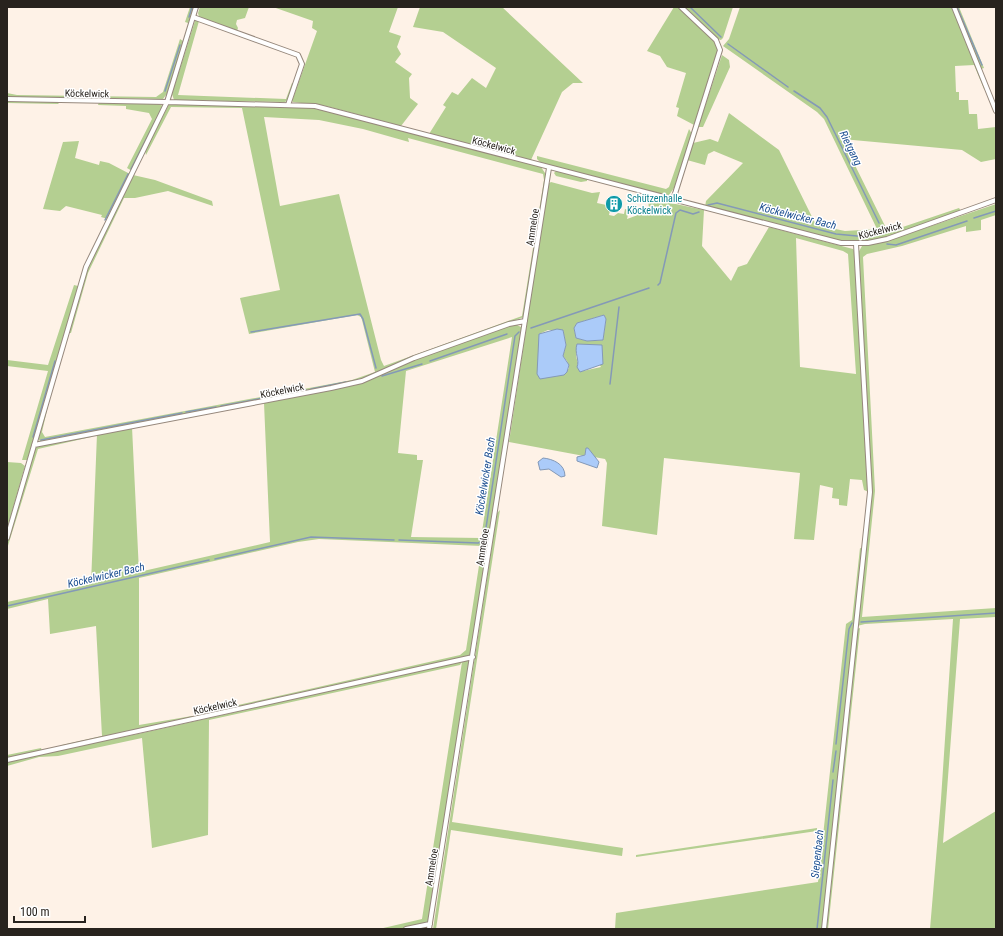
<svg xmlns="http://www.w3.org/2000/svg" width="1003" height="936" font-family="'Roboto Condensed',sans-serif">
<rect width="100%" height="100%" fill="#fef2e7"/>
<path fill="#b4cf91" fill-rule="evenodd" d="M 190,7 L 195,7 L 188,23 L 185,22 Z
M 200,7 L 249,7 L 245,18 L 237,20 L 236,24 L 238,28 L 237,31 L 199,17 L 198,13 Z
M 273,7 L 398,7 L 389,32 L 401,36 L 397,47 L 401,54 L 395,62 L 412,74 L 409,78 L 410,98 L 418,104 L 401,126 L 326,106 L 293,102 L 292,101 L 317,31 L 312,28 L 313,21 Z
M 420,7 L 502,7 L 583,83 L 573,83 L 562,92 L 531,160 L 429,134 L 446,107 L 443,105 L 452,92 L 458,95 L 472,78 L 486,88 L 496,68 L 443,32 L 413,27 Z
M 674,7 L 678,7 L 716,41 L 719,49 L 696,126 L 677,116 L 679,108 L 676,107 L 686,73 L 667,67 L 660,56 L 647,51 Z
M 682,7 L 733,7 L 723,38 L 721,40 L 717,39 Z
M 740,7 L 952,7 L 986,88 L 984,89 L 974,65 L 955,66 L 956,92 L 959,92 L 959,100 L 968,100 L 969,114 L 977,114 L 978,129 L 996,127 L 996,159 L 981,162 L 962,150 L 842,139 L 888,232 L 959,208 L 961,211 L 880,239 L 863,242 L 839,241 L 705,207 L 706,201 L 743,163 L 714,151 L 708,154 L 705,165 L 687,160 L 693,143 L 710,139 L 718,142 L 729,113 L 779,150 L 816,225 L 845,231 L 877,229 L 824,119 L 817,112 L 723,46 L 729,39 Z
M 955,7 L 959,7 L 984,68 L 981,69 Z
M 195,21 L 199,21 L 178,95 L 286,99 L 292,83 L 294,84 L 288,100 L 285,102 L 174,100 L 172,94 Z
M 180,39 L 183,41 L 183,45 L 169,91 L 163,99 L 7,97 L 7,93 L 17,95 L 156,97 L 163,92 Z
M 722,55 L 729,60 L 730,67 L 703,127 L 698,127 Z
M 7,100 L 60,101 L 60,102 L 58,104 L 7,103 Z
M 99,102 L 159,104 L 163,106 L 132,171 L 127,168 L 152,119 L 149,113 L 126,109 L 126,106 L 98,105 Z
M 169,104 L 309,108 L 340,113 L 541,167 L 547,176 L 524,317 L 417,355 L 354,382 L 40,441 L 37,437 L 50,397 L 42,432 L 45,437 L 352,380 L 375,372 L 362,320 L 361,317 L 357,315 L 249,334 L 240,298 L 280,290 L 242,108 L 171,107 L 146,155 L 145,151 ZM 264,117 L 319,120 L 363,129 L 409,142 L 408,138 L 543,174 L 544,180 L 522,316 L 384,366 L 381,360 L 339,194 L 280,206 Z
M 689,129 L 692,134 L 674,188 L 669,195 L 653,192 L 542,164 L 537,159 L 537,156 L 666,189 L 669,187 Z
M 79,141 L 75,158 L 99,165 L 100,161 L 109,163 L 130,174 L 108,219 L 101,217 L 102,215 L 66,206 L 60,211 L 43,209 L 63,142 Z
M 556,171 L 587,179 L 587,181 L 581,182 L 556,176 L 554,173 Z
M 133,175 L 155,180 L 212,201 L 213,206 L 168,191 L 135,198 L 124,198 L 88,273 L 71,333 L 68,333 L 92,255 Z
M 551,182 L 592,193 L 600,192 L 597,203 L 611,206 L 609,215 L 614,216 L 618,213 L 624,214 L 625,209 L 629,210 L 627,219 L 649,211 L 648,195 L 667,200 L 671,203 L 704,210 L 702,246 L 731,281 L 738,267 L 747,264 L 769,227 L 853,249 L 855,252 L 869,492 L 864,490 L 862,480 L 850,479 L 847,506 L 839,505 L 839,499 L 832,498 L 833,488 L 820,485 L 814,540 L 794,539 L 800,473 L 664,458 L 657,535 L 602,526 L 607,463 L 605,459 L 594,457 L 588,448 L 584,456 L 509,442 L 548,184 ZM 796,238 L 843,251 L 848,254 L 856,374 L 800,367 ZM 604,315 L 606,319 L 603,340 L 587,341 L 576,338 L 574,328 L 577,323 ZM 548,330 L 563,330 L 566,345 L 563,356 L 567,361 L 569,368 L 564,375 L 539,334 ZM 579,344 L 587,345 L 601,367 L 583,371 C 576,361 574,355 579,344 Z
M 996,204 L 996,215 L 981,220 L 981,230 L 966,232 L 966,226 L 902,246 L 867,254 L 863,257 L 875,491 L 862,617 L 996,608 L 996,617 L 960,619 L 943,843 L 996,811 L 996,929 L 930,929 L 941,799 L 953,619 L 865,624 L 857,626 L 871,496 L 858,253 L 862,246 L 887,241 Z
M 74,285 L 78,286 L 32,445 L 27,460 L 22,460 L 48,371 L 7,366 L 7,360 L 48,365 Z
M 513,325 L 517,325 L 523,328 L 472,653 L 469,656 L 218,712 L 216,710 L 460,655 L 466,650 L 482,546 L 319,539 L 298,542 L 139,578 L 139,725 L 192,716 L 193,718 L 64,747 L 62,745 L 102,736 L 96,626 L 50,634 L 48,599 L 7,609 L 7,602 L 91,584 L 97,434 L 132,427 L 139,572 L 270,542 L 264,403 L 356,385 L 414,359 ZM 512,337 L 481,538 L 411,537 L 423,460 L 417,460 L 417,455 L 398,453 L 406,371 Z
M 91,435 L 91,437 L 38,449 L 7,549 L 7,541 L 35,447 Z
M 7,462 L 21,463 L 25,466 L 7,529 Z
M 500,510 L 452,822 L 623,848 L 622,856 L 451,830 L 436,929 L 433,929 L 497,513 Z
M 860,548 L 863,549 L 822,929 L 615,929 L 616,913 L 818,882 L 846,624 L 852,620 Z
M 860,628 L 828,929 L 825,929 L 857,629 Z
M 467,660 L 471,662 L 429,923 L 407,929 L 379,929 L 422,919 L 462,662 L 460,665 L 209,720 L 208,835 L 152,848 L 142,738 L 58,756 L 39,757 L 7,766 L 7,761 L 142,733 Z
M 41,748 L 42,751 L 7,759 L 7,755 Z
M 817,828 L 817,831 L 636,857 L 636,855 Z"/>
<path fill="#abcbf9" stroke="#8499b7" d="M 604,315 L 606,319 L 603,340 L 587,341 L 576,338 L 574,328 L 577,323 Z
M 557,329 L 563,330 L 566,345 L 563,356 L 569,365 L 567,372 L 564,375 L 540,379 L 537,374 L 539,334 Z
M 577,344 L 602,345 L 603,364 L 580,372 L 577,367 C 580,360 574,353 577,344 Z
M 586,448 L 588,448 L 599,462 L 597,468 L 577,461 L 577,457 L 585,455 Z
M 543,458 C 553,459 565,464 565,476 L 561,477 L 549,469 L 540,470 L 538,462 Z"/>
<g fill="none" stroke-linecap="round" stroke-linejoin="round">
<path stroke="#8499b7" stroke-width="1.5" d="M 690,7 L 721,37
M 957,7 L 982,65
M 189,17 L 192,7
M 728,44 L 788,87
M 165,91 L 180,45
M 794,91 L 820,108 L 827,117 L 879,223
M 131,169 L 162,108
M 708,205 L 717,203 L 836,234 L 857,236 L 882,232 L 883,234
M 974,218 L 996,211
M 105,220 L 128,174
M 887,244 L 896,245 L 967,221
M 658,285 L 660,283 L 676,213 L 680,210 L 693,214 L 699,212
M 531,328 L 649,288
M 251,332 L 360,314 L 363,319 L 376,368
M 430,361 L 507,334
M 382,376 L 422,364
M 610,384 L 619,307
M 311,389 L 346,382
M 221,406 L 306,390
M 186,412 L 216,407
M 33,437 L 55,361
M 41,440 L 182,413
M 399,540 L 478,543 L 484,541 L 515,336 L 519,332
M 215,559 L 311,537 L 394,540
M 7,606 L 209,560
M 861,622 L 996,613
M 836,744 L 849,629 L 852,623
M 833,772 L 836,751
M 817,929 L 833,780"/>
<defs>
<path id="minor" d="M 196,7 L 167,102 L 315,106 L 841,243 L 868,243 L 887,239 L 996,200
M 954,7 L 996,111
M 193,17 L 298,55 L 302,64 L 288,105
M 7,99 L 167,102 L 86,267 L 7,538
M 673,200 L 720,50 L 716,40 L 681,7
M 34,445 L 331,388 L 362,381 L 414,358 L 509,324 L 525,321
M 7,760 L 473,657
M 406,929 L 430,924
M 429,929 L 549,168
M 824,929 L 870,492 L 856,244"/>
</defs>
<use href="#minor" stroke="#96887c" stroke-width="6"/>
<use href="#minor" stroke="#fff" stroke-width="4"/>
</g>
<defs>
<symbol id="building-disc" viewBox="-11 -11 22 22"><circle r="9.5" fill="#0f9aa8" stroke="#fff"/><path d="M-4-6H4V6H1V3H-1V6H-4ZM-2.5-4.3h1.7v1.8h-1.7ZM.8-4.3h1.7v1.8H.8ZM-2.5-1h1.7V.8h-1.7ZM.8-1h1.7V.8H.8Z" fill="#fff"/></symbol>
</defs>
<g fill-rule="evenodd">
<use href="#building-disc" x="604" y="194" width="20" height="20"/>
</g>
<g text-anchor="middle" stroke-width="3" stroke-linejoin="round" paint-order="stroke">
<g font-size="10" fill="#28231e" stroke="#fff">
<text transform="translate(87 93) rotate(1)" y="4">Köckelwick</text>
<text transform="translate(494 145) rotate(15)" y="4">Köckelwick</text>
<text transform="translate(532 227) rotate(-81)" y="4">Ammeloe</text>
<text transform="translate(880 230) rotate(-14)" y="4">Köckelwick</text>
<text transform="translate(282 390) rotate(-11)" y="4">Köckelwick</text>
<text transform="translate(482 547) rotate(-81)" y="4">Ammeloe</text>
<text transform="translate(215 706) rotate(-12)" y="4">Köckelwick</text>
<text transform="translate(431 867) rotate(-81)" y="4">Ammeloe</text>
</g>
<g font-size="10" fill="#0d838f" stroke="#fff" text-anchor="start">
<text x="627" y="202">Schützenhalle<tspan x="627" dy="12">Köckelwick</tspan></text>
</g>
<g font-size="11" font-style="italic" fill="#1e5092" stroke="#fff">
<text transform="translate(851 148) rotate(64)" y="4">Rietgang</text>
<text transform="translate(798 216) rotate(14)" y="4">Köckelwicker Bach</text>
<text transform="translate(485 476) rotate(-81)" y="4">Köckelwicker Bach</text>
<text transform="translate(106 575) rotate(-13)" y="4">Köckelwicker Bach</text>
<text transform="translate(817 854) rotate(-84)" y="4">Siepenbach</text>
</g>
</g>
<rect width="1003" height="936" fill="none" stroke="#28231e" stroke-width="16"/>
<path d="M14 916v6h71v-6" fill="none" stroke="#28231e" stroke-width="2"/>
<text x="20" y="916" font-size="12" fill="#28231e" stroke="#ffffff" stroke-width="3" paint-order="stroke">100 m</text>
</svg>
